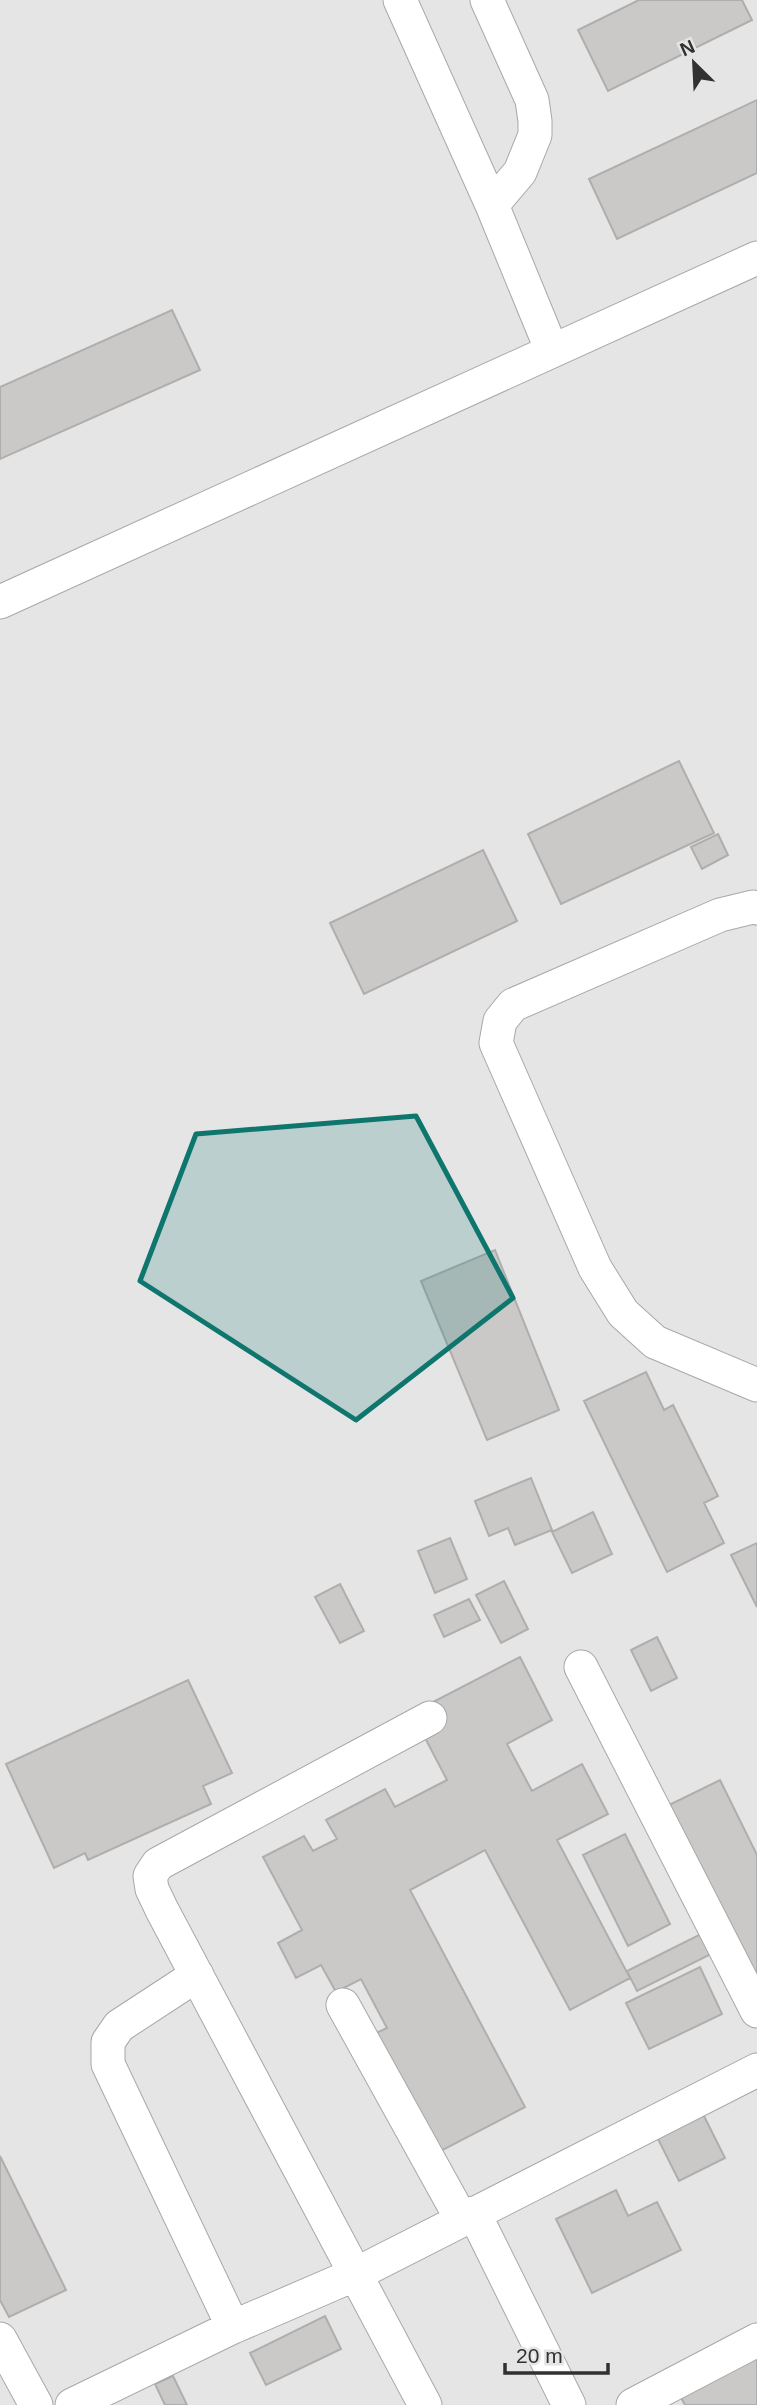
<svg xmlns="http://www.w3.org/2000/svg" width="757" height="2405" font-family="Helvetica,sans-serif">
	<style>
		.building { fill: #cbc9c8; stroke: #b0aead; stroke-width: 2 }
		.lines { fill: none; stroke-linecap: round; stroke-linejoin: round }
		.minor-casing { stroke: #a8a8aa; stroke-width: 35 }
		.minor { stroke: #fff; stroke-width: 33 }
		.marked { fill: #0f766e; fill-opacity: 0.2; stroke: #0f766e; stroke-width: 5; stroke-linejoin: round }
	</style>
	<rect width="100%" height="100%" fill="#e5e5e6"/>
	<path class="building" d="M639 0H742L752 20 608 91 578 30Z
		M757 100V173L617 239 589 179Z
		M172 310 200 370 0 459V387Z
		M679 761 714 833 561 904 528 834Z
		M718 834 728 855 702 869 691 847Z
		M483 850 517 921 364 994 330 923Z
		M495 1250 559 1410 487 1440 421 1281Z
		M646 1372 664 1410 673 1405 718 1496 704 1503 724 1543 667 1572 584 1401Z
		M531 1478 552 1530 515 1545 508 1528 489 1536 475 1501Z
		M593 1512 612 1554 572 1573 552 1532Z
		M450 1538 467 1579 435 1593 418 1551Z
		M757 1543V1607L731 1555Z
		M504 1581 528 1629 501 1643 476 1595Z
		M340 1584 364 1631 340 1643 315 1597Z
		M469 1599 480 1620 444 1637 434 1615Z
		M657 1637 677 1678 651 1691 631 1650Z
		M520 1657 552 1720 507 1744 532 1791 582 1764 608 1814 557 1840 630 1978 570 2010 485 1850 410 1890 525 2107 435 2154 372 2035 387 2028 361 1979 336 1992 321 1965 296 1978 278 1943 302 1930 263 1857 304 1836 313 1851 337 1839 326 1820 385 1789 395 1807 447 1780 412 1713Z
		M188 1680 232 1773 203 1786 211 1804 88 1860 85 1853 54 1868 6 1764Z
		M720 1780 757 1855V1999L663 1808Z
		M625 1834 670 1924 628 1946 583 1855Z
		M713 1928 723 1948 637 1991 627 1971Z
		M700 1967 722 2014 649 2049 626 2003Z
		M702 2112 725 2158 679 2181 656 2135Z
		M0 2156 66 2290 9 2317 0 2300Z
		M616 2190 628 2216 657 2202 681 2250 592 2293 556 2219Z
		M325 2316 341 2349 266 2385 250 2353Z
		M757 2351V2405H685L677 2390Z
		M173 2376 187 2405H165L155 2384Z"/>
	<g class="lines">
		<defs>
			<path id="minor" d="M400 0 492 205 552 351
				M487 0 532 100 535 121V135L520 172 492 205
				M0 602 757 258
				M757 908 753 907 720 915 513 1005 500 1021 496 1043 595 1268 623 1313 655 1342 757 1385
				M581 1667 757 2011
				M197 1975 119 2026 108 2042V2064L233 2327
				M343 2005 462 2220
				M474 2213 569 2405
				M0 2339 36 2405
				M72 2405 233 2327 356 2274 757 2070
				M425 2405 162 1910 152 1889 150 1876 158 1864 430 1718
				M633 2405 757 2340"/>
		</defs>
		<use href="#minor" class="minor-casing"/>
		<use href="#minor" class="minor"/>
	</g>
	<path class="marked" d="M416 1116 513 1298 356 1420 140 1281 196 1134Z"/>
	<g transform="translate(694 63) rotate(336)" stroke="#e5e5e6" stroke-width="5" paint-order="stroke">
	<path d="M0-5L12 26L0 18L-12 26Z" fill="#313131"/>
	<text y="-10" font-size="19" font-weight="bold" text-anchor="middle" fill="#313131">N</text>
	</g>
	<path d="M505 2363v10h103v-10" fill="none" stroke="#313131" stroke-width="3.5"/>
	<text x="516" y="2363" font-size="21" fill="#313131" stroke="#e5e5e6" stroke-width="5" paint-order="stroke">20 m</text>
</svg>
